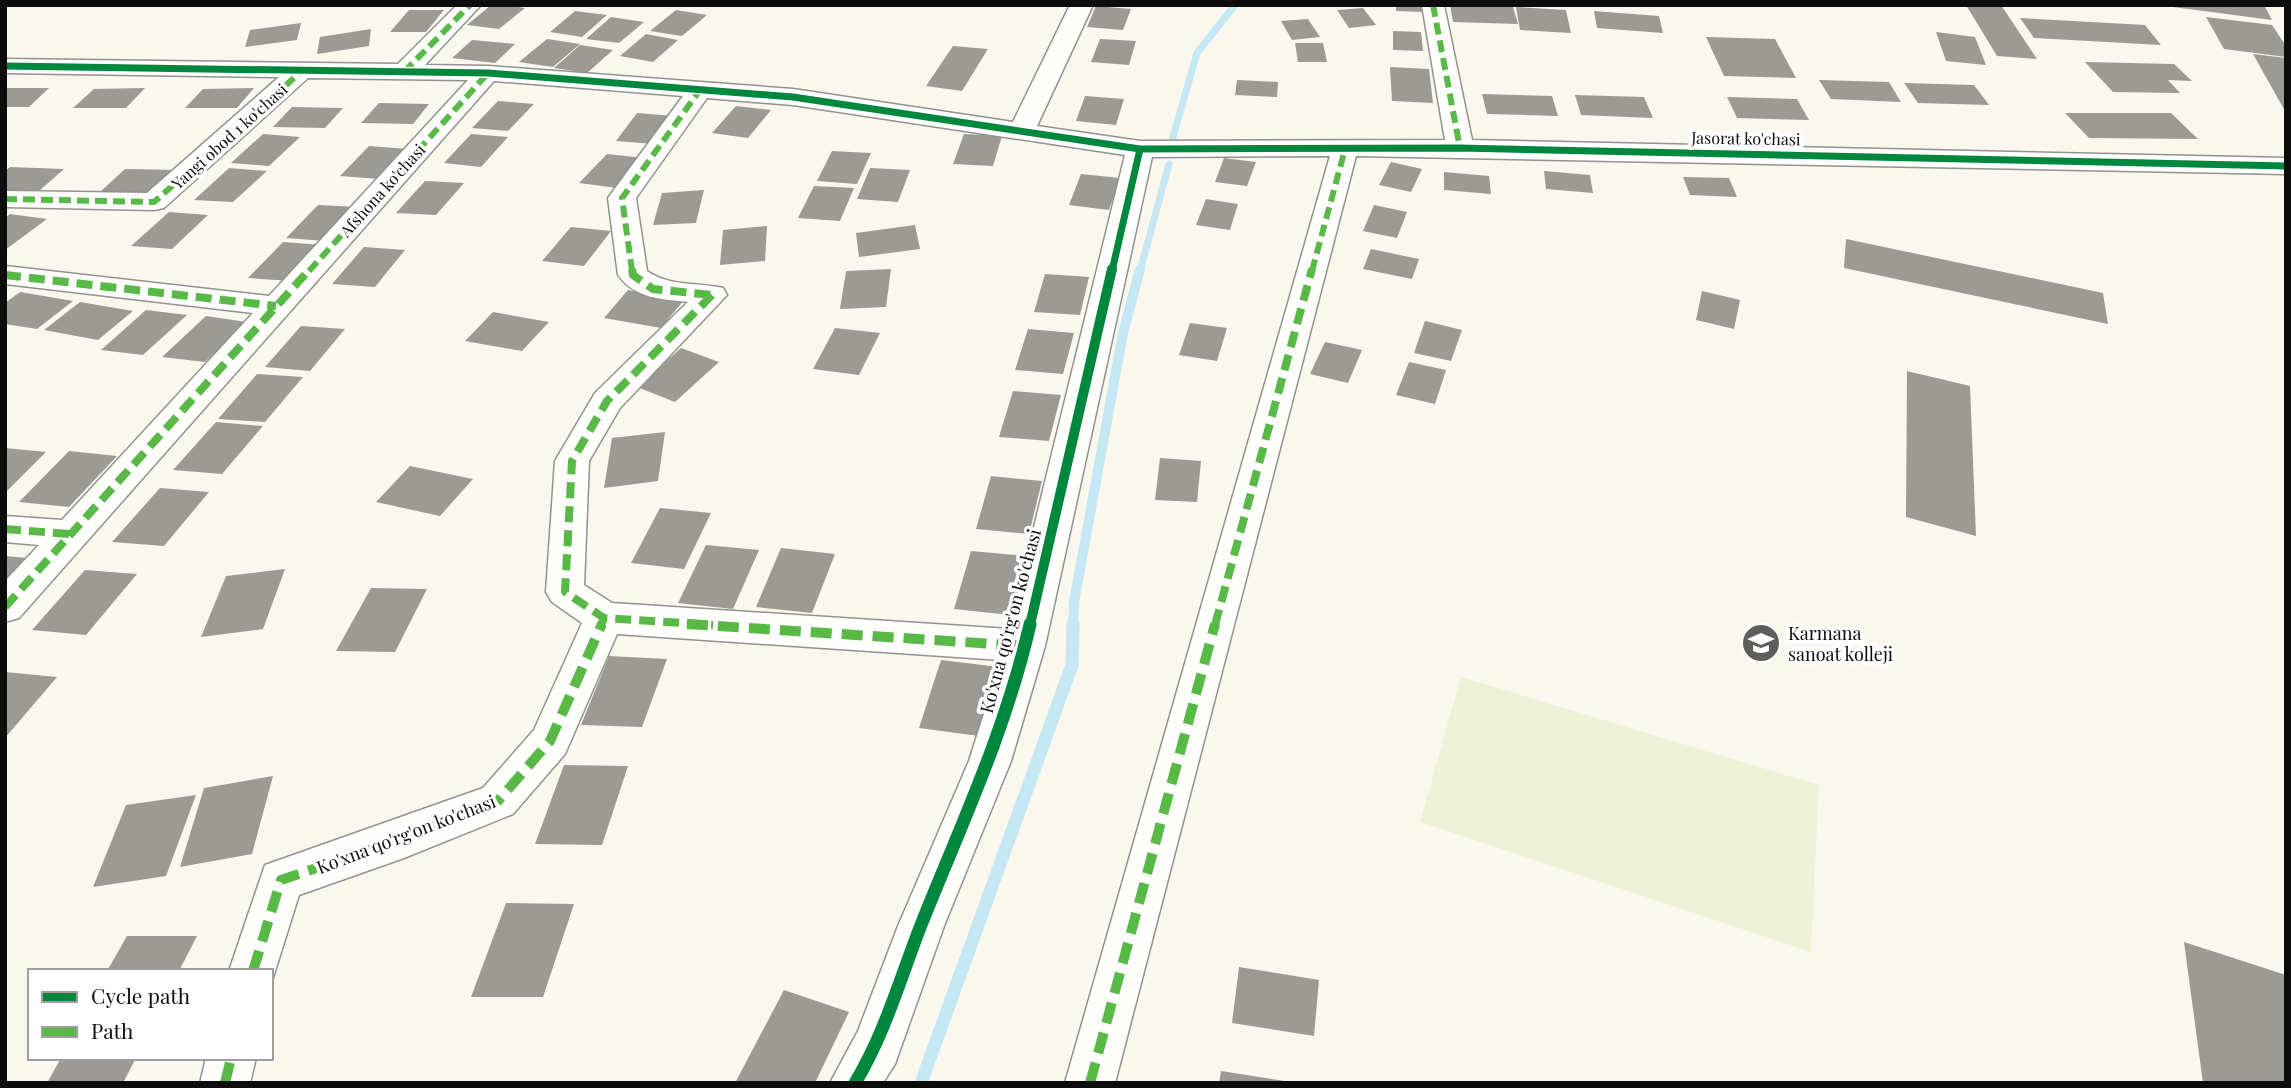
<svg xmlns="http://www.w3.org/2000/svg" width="2291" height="1088" font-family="'Playfair Display',serif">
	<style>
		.pitch { fill: #eef3d8 }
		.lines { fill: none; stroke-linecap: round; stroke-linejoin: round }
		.stream-far2 { stroke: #c6e8f4; stroke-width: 7 }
		.stream-far1 { stroke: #c6e8f4; stroke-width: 10 }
		.stream { stroke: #c6e8f4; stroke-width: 13 }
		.building { fill: #9c9a95 }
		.street-casing { stroke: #93928e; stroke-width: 3 }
		.street { fill: #fefefd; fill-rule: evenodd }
		.quiet-far2 { stroke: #58b947; stroke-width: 6; stroke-dasharray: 12 6; stroke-linecap: butt }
		.quiet-far1 { stroke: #58b947; stroke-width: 8; stroke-dasharray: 16 8; stroke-linecap: butt }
		.quiet { stroke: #58b947; stroke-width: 10; stroke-dasharray: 21 10; stroke-linecap: butt }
		.cycleway-far2-casing { stroke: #fff; stroke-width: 10 }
		.cycleway-far1-casing { stroke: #fff; stroke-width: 14 }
		.cycleway-casing { stroke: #fff; stroke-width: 18 }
		.cycleway-far2 { stroke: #00873e; stroke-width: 7 }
		.cycleway-far1 { stroke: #00873e; stroke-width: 10 }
		.cycleway { stroke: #00873e; stroke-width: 13 }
		.labels { text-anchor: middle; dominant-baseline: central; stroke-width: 7; stroke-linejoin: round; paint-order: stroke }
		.far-street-label { font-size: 16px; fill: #0c0c0c; stroke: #fff }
		.street-label { font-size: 18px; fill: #0c0c0c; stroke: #fff }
		.poi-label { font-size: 18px; fill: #0c0c0c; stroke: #fff; text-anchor: start }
	</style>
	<rect width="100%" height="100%" fill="#faf7ef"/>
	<path class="pitch" d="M1461 677 1819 785 1811 952 1420 822Z"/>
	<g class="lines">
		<path class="stream-far2" d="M1173 137 1197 53 1235 5
			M1140 271 1169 164"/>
		<path class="stream-far1" d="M1073 625 1074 602 1123 333 1140 269"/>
		<path class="stream" d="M921 1083 1072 665 1073 624"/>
	</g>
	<path class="building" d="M491 5H504L525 8 499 29 467 25Z
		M1396 5H1424V12L1396 11Z
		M1450 5 1513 7 1518 24 1453 22Z
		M1966 5H2001L2037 59 1997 56Z
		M2174 5H2264L2272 20 2173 7Z
		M1096 6 1131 9 1123 30 1087 27Z
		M1516 7 1566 10 1571 33 1520 30Z
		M1363 8 1376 25 1349 28 1337 10Z
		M409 10H444L426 32H390Z
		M676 10 707 15 682 36 650 31Z
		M575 11 607 15 582 37 550 32Z
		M1594 11 1659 16 1663 33 1597 28Z
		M611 17 644 22 619 43 586 39Z
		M2206 17 2272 25 2286 46V57L2224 49Z
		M2020 18 2145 25 2161 45 2034 38Z
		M1308 19 1320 37 1292 40 1281 21Z
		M301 23 297 40 245 47 250 30Z
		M371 29 369 46 317 54 320 37Z
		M1393 31 1421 32 1423 51 1393 50Z
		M1936 32 1975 37 1986 65 1946 61Z
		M646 34 678 40 653 62 620 56Z
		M1706 37 1775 39 1796 78 1724 76Z
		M547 39 580 44 553 67 519 62Z
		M1100 39 1136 41 1129 65 1091 62Z
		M472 40 515 44 495 63 452 58Z
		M1295 43H1323L1327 62H1298Z
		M580 45 613 50 587 73 554 68Z
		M953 46 988 49 962 91 926 86Z
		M2253 54 2286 58V113Z
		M2085 62 2174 64 2192 81 2168 80 2180 93 2113 92Z
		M1390 67 1429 69 1433 103 1392 101Z
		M1237 80 1278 82 1277 97 1235 95Z
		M1819 80 1889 82 1901 102 1831 99Z
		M1904 83 1974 85 1989 105 1918 103Z
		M5 88H49L29 107H5Z
		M145 88 126 108H73L94 89Z
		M254 88 237 108H185L203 89Z
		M1482 94 1552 96 1558 116 1487 114Z
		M1575 95 1644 97 1653 118 1581 115Z
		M1085 96 1124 99 1116 125 1076 121Z
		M1727 97 1797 99 1809 120 1737 118Z
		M498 101 534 104 508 131 472 128Z
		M379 103 429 104 413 124 361 123Z
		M736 106 771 110 748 138 712 133Z
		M292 107 343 108 325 128 273 127Z
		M637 113 674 116 654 144 616 141Z
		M2065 113H2171L2198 139 2089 138Z
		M263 134 300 137 269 166 231 163Z
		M471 134 508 137 481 167 444 163Z
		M964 134 1002 136 993 166 953 164Z
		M369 146 407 149 379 179 340 176Z
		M832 151 871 153 857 184 817 181Z
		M607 154 644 158 617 188 579 183Z
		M1224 158 1256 162 1247 186 1215 182Z
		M1391 162 1422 169 1411 192 1379 185Z
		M10 167 64 169 39 191 5 190V171Z
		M229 168 267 171 233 202 194 200Z
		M870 168 910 170 898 202 857 199Z
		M125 169 179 170 157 193 101 191Z
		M1544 171 1590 175 1593 193 1546 189Z
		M1444 172 1489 176 1491 194 1444 190Z
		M1081 174 1120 178 1109 210 1069 205Z
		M1683 177 1729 178 1737 197 1690 195Z
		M425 181 464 183 436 215 396 213Z
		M814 186 854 188 840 221 798 218Z
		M704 190 696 223 653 225 662 193Z
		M1206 199 1238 204 1230 230 1196 225Z
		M318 205 358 207 326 241 286 238Z
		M1374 205 1407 212 1397 238 1363 231Z
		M169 212 208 215 172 249 131 246Z
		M10 214 47 219 5 250V218Z
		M915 225 920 249 859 257 856 233Z
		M767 226 765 261 720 265 723 230Z
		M571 227 611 231 584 266 542 261Z
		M1846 239 2103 293 2108 324 1844 268Z
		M283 242 323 245 290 281 248 278Z
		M364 247 405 250 375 287 332 284Z
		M1371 249 1419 259 1412 279 1363 269Z
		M891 269 886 307 840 309 846 271Z
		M1045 274 1089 277 1080 315 1034 312Z
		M628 290 684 300 661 328 604 318Z
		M1702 291 1740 300 1734 329 1696 320Z
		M20 292 73 301 37 329 5 324V303Z
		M80 302 133 311 98 340 44 330Z
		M146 310 187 315 143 355 101 350Z
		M493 312 549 322 522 351 465 341Z
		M206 316 247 322 205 362 162 357Z
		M1425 321 1462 330 1451 361 1414 353Z
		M1190 323 1227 328 1217 361 1179 355Z
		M301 326 345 329 310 371 265 367Z
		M835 328 880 333 859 375 813 369Z
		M1028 329 1074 333 1063 374 1015 370Z
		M1325 342 1362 350 1348 383 1310 374Z
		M681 348 719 362 675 402 637 387Z
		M1409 362 1446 370 1435 404 1396 395Z
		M1907 371 1970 386 1976 536 1906 517Z
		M257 374 303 377 265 422 218 419Z
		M1013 391 1061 395 1049 441 999 437Z
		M216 422 263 426 222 474 173 470Z
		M665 432 658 481 604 488 612 438Z
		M5 448 46 452 5 493Z
		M69 451 117 456 69 507 19 502Z
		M1160 458 1201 461 1197 502 1155 500Z
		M410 466 473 479 440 516 376 502Z
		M991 476 1042 481 1029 534 976 529Z
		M160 488 209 492 164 546 112 542Z
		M660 508 711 513 684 569 631 563Z
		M706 545 759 550 733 609 678 603Z
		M781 548 835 554 812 613 756 607Z
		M971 551 1025 556 1010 615 954 609Z
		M5 556 28 558 5 583Z
		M285 569 263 629 201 637 226 576Z
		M85 570 137 574 86 635 32 630Z
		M371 588 427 589 395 652 336 651Z
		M609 656 667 659 642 727 581 725Z
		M941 660 999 667 979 736 919 728Z
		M5 672 57 677 5 738Z
		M564 765 628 766 602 845 535 844Z
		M273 776 252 854 180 867 204 788Z
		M196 795 166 876 93 887 126 805Z
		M506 903 574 904 543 997H471Z
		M127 936H197L179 971H107Z
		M2184 942 2286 975V1083H2203Z
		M1239 967 1319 980 1314 1036 1232 1023Z
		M784 990 849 1012 815 1083H735Z
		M61 1058H136L123 1083H47Z
		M1221 1071 1285 1081V1083H1219Z"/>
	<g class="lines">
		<defs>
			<path id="street" d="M457 5H481L425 65 488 66 793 89 1013 122 1070 5H1093L1037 126 1140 141 1445 140 1422 5H1444L1472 140 2286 158V174L1356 156 1115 1083H1065L1330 156 1152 157 1045 646 1011 761 944 926 895 1064 883 1083H830L858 1031 898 926 969 761 1001 660 617 634 565 754 513 814 404 858 299 895 271 984V971H229L265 865 483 788 534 730 582 623 552 602 546 592 555 461 595 393 688 302C662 299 635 299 618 275L608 198 683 96 494 81 19 618 5 622V581L39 545 5 542V516L62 520 253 313 5 284V266L269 296 468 80 308 78 164 208 154 210 5 207V191L147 193 279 77 5 73V59L398 64ZM707 98 793 105 1125 155 1009 629 612 603 584 585 589 461 620 408 727 295 723 288C697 282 670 287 647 271L636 198Z
				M206 1058H256L250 1083H200Z"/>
		</defs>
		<use href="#street" class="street-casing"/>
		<use href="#street" class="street"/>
		<path class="quiet-far2" d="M1433 5 1460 148
			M404 72 470 5
			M5 199 154 202 302 71
			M309 271 488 73
			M632 271 622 198 700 90
			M1312 271 1345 149"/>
		<path class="quiet-far1" d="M632 269 633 275 653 289 712 295
			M5 275 276 306
			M712 295 607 401 572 461 565 592 604 618 713 625
			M5 529 69 534
			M5 607 310 269
			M601 625 604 618
			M1215 625 1312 269"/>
		<path class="quiet" d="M687 624 1025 646
			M253 971 281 880 388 844 498 801 550 741 602 624
			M225 1083 231 1058
			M1090 1083 1215 624"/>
		<defs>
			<path id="cycleway-far2" d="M5 66 488 73 793 97 1140 149 1460 148 2286 166
				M1112 271 1140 149"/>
			<path id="cycleway-far1" d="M1030 625 1112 269"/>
			<path id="cycleway" d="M855 1083C885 1033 900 979 921 925 961 825 1006 730 1030 624"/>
		</defs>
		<use href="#cycleway-far2" class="cycleway-far2-casing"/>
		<use href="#cycleway-far1" class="cycleway-far1-casing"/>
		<use href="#cycleway" class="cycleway-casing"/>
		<use href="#cycleway-far2" class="cycleway-far2"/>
		<use href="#cycleway-far1" class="cycleway-far1"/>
		<use href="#cycleway" class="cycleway"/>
	</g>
	<defs>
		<symbol id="university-disc" viewBox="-11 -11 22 22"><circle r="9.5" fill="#5f5e5b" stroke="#fff"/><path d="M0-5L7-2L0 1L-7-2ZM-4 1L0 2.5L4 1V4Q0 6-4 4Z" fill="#fff"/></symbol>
	</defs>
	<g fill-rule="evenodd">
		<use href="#university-disc" x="1739" y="621" width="44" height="44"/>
	</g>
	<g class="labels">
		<g class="far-street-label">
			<text transform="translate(229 136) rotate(-42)">Yangi obod 1 ko'chasi</text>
			<text transform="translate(1746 138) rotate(1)">Jasorat ko'chasi</text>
			<text transform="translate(382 190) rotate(-48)">Afshona ko'chasi</text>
		</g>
		<g class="street-label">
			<text transform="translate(1010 621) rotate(-75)">Ko'xna qo'rg'on ko'chasi</text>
			<text transform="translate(406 834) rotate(-21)">Ko'xna qo'rg'on ko'chasi</text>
		</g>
		<g class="poi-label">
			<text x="1788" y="633">Karmana<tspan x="1788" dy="21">sanoat kolleji</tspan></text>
		</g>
	</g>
	<rect width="2291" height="1088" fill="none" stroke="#0c0c0c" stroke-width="14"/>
	<rect x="28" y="969" width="245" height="91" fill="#ffffff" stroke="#9e9e9e" stroke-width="2"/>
	<rect x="42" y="992" width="35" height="10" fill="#00873e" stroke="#9e9e9e" stroke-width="2"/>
	<text x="91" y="1004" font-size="21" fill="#0c0c0c">Cycle path</text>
	<rect x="42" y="1027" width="35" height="10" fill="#58b947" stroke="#9e9e9e" stroke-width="2"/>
	<text x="91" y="1039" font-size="21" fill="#0c0c0c">Path</text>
</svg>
